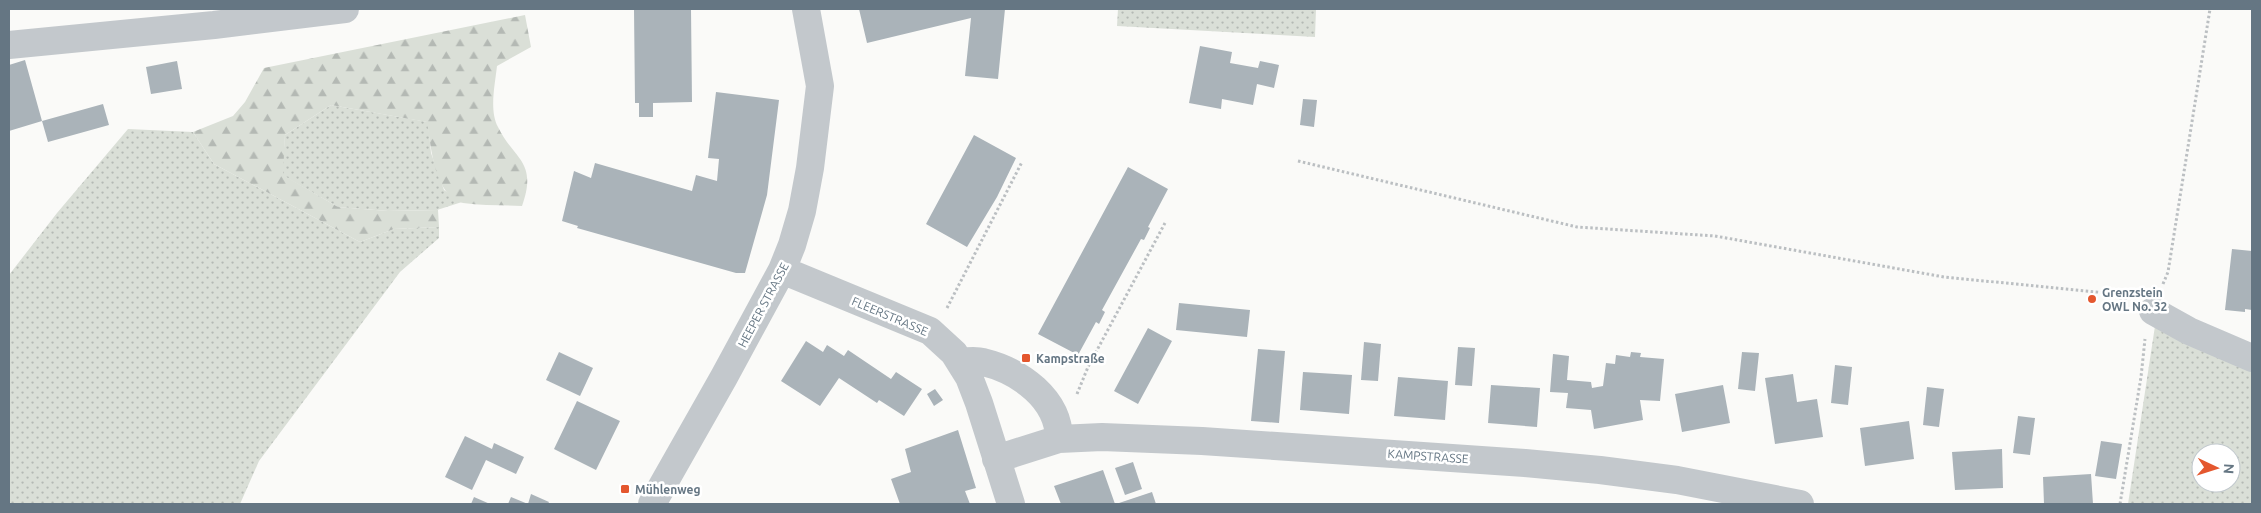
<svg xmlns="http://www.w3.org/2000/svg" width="2261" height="513" font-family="Ubuntu,sans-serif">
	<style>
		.grass { fill: url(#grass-dots); fill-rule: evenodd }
		.forest { fill: url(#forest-firs) }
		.building { fill: #aab3b9 }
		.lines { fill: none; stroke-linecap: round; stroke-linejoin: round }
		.path { stroke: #bbbfc2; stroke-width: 3; stroke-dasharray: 2.5 2.5; stroke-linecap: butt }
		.minor { stroke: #c3c8cc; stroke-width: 28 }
		.poi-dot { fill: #e4572e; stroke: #fff; stroke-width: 2 }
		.labels { text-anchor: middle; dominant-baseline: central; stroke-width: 5; stroke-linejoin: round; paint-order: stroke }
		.poi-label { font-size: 12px; font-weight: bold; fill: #657683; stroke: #fff; text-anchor: start }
		.street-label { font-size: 12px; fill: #657683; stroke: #fff }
	</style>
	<defs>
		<pattern id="grass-dots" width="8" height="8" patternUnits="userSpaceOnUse" patternTransform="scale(1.25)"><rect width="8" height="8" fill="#dadfd7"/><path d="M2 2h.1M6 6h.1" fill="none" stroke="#b4b9b4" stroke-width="1.8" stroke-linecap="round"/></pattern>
		<pattern id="forest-firs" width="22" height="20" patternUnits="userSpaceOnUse" patternTransform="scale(1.25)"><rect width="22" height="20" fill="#dadfd7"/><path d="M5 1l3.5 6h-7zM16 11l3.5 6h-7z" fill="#b4b9b4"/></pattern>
	</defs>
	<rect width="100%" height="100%" fill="#fafaf8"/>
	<path class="grass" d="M1118 9H1316L1315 37 1117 26Z
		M331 105 428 122 431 153 444 190 462 202 437 210 388 211 338 207 282 175 285 135Z
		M128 129 193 132 214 164 360 242 394 229 439 227V238L400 272 259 461 240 504H9V275L57 213Z
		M2155 326 2252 369V504H2128ZM2201 453H2231V483H2201Z"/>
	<path class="forest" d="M525 15 531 47 497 66C495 85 489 110 498 127 514 160 538 161 522 206 503 205 482 206 463 203 434 196 431 146 427 122L331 105 285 135 283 175 338 207 388 211 438 210 439 227 394 229 360 242 214 164 193 132 233 116 245 102 264 68Z"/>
	<path class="building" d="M634 9H691L692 102 653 103V117H639V103H635Z
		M859 9H1005L998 79 965 76 971 18 867 43Z
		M1200 46 1232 52 1230 63 1258 68 1260 61 1279 65 1274 88 1257 84 1253 105 1222 99 1221 109 1189 103Z
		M25 60 42 121 103 104 109 125 48 142 42 121 9 131V65Z
		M177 61 182 89 151 94 146 67Z
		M716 92 779 100 767 195 745 273H736L577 228 578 226 562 221 574 171 591 178 595 163 692 191 696 175 717 181 719 159 708 158Z
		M1303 99 1317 100 1314 127 1300 125Z
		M974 135 1016 158 997 197 967 247 926 224Z
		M1128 167 1168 189 1148 227 1150 228 1144 240 1141 239 1102 310 1105 312 1099 324 1096 322 1078 355 1038 334Z
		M2232 249 2252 251V310L2245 309V312L2225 310Z
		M1179 303 1250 310 1247 337 1176 330Z
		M1148 328 1172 341 1138 404 1114 391Z
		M806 341 823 352 827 345 844 356 848 350 891 379 896 372 922 389 904 416 879 400 877 403 839 378 820 406 781 381Z
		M1364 342 1381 344 1378 381 1361 380Z
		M1458 347 1475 348 1472 386 1455 385Z
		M1258 349 1285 351 1279 423 1251 421Z
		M559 352 593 368 580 396 546 380Z
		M1631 352 1641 353 1640 357 1664 359 1660 401 1640 400 1643 420 1594 429 1591 410 1566 408 1568 393 1550 392 1553 354 1569 356 1567 380 1591 382 1592 388 1603 386 1606 363 1615 364 1616 355 1630 357Z
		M1742 352 1759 353 1755 391 1738 389Z
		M1835 365 1852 367 1848 405 1831 403Z
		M1303 372 1352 375 1349 414 1300 410Z
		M1793 374 1797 402 1817 399 1823 437 1775 444 1765 378Z
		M1398 377 1448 381 1445 420 1394 416Z
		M1491 385 1540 388 1537 427 1488 423Z
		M1723 385 1730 423 1682 432 1675 394Z
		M1927 387 1944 389 1939 427 1923 425Z
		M935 389 943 400 934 406 927 394Z
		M577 401 620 421 596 470 554 449Z
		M2018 416 2035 418 2030 455 2013 453Z
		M1909 421 1914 459 1865 466 1860 428Z
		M958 430 976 488 965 491 970 504H900L891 479 911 472 905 449Z
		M465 436 492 449 494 443 524 457 516 474 486 460 472 490 445 477Z
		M2101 441 2122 444 2116 479 2095 476Z
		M2002 449 2003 488 1955 490 1952 452Z
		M1133 462 1142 489 1125 495 1115 468Z
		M1103 470 1115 504H1061L1054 486Z
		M2091 474 2093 504H2044L2043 477Z
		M1152 492 1156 504H1116Z
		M531 494 549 502 548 504H508L511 497 528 504Z
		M474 497 490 504H471Z"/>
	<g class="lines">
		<path class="path" d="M1298 161 1577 227 1715 236 1944 277 2107 293 2127 301
			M2163 284 2168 272 2210 9
			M947 308 1022 162
			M1077 394 1088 367 1165 223
			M2120 504 2141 377 2145 339"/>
		<path class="minor" d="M9 45 214 25 345 9
			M782 270 930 331 954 353 969 377 979 403 1011 504
			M2153 311 2189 331 2252 358
			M960 362C967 361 976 360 983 362 1020 371 1059 399 1059 439
			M996 459 1059 439 1102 437 1202 441 1525 463 1600 470 1677 480 1800 504
			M652 504 724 377 782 270 792 245 802 211 810 168 820 86 806 9"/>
	</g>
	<g class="poi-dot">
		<circle cx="2092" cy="299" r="5"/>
		<rect x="1021" y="353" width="10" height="10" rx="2.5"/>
		<rect x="620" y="484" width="10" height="10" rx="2.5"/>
	</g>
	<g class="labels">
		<g class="poi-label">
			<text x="2102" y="292">Grenzstein<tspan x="2102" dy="14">OWL No. 32</tspan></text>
			<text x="1036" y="358">Kampstraße</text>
			<text x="635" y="489">Mühlenweg</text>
		</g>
		<g class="street-label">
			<text transform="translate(763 305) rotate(-62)">HEEPER STRASSE</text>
			<text transform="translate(890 316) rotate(23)">FLEERSTRASSE</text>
			<text transform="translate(1428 456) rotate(4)">KAMPSTRASSE</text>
		</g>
	</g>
	<rect width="2261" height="513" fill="none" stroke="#657683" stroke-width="20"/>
	<g transform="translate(2216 468) rotate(94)"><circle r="24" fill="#ffffff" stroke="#c1c8cd"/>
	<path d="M0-4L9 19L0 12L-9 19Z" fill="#e4572e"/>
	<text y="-8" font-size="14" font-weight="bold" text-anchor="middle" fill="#657683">N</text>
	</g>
</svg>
